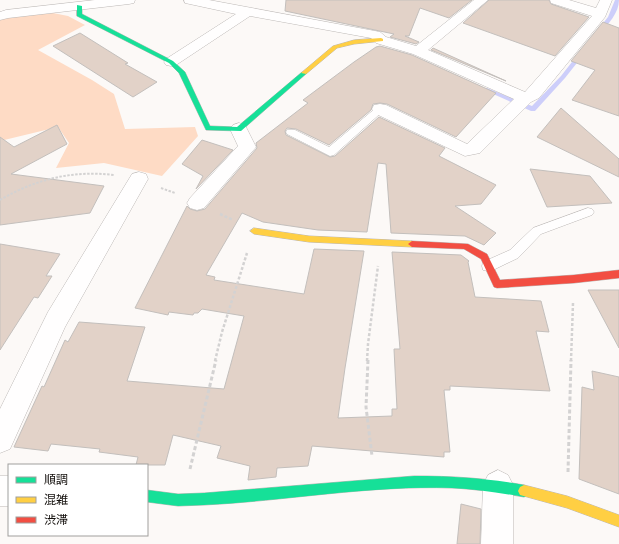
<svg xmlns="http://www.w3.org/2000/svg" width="619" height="544" font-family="'Alegreya Sans','Noto Sans JP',sans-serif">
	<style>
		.green { fill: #fedbc5 }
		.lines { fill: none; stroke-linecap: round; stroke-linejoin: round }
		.stream { fill: #cdcefa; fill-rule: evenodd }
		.building { fill: #e2d2c8; stroke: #c3bfbc }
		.lane-casing { stroke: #bcb8b6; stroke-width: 1 }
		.street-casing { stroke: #bcb8b6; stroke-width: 1 }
		.fast-casing { stroke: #bcb8b6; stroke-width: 1 }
		.slow-casing { stroke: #bcb8b6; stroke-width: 1 }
		.jam-casing { stroke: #bcb8b6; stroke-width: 1 }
		.path-far2 { stroke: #d3d2d2; stroke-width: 2; stroke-dasharray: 2.5 1.5; stroke-linecap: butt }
		.path-far1 { stroke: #d3d2d2; stroke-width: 2.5; stroke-dasharray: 3 2; stroke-linecap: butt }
		.path { stroke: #d3d2d2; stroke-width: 3; stroke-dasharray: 4 2.5; stroke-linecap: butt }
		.lane { fill: #fffefe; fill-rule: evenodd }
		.street { fill: #fffefe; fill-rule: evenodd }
		.fast { fill: #16e098; fill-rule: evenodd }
		.slow { fill: #ffcf43; fill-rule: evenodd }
		.jam { fill: #f24e42; fill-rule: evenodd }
	</style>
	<rect width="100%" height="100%" fill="#fcf9f7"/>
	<path class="green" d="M53 13 68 16 85 25 38 50 92 80 114 94 125 129 195 127 198 136 162 176 104 163 56 168 69 143 58 127 0 141V19L8 17Z"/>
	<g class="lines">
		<path class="stream" d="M615 0H619C619 13 608 24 600 34H596V32L608 17Z
			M579 53 584 54 565 78 535 111H531L482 89 487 88 532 106 561 76Z"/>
	</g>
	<path class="building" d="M286 0H472L449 18 420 8 409 36H405L419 42 416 44 390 37 394 34 285 11Z
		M489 0H549L551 4 589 17 555 56 463 23Z
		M603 22 619 28V116L572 100 595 70 571 61Z
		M80 33 128 63 125 64 157 82 133 97 53 46Z
		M380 46 412 55 496 93 456 137 387 104 380 103 373 104 371 110 329 145 296 129 287 128 285 131 286 135 330 157 335 156 379 117 445 148 439 156 496 185 481 204 455 206 496 233 484 245 465 236 391 233 386 164 378 163 367 232 318 230 263 222 242 213 206 275 215 277 214 280 304 294 314 249 364 251 345 368 338 418 392 416V409H397L394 349H400L392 252 461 255 469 261 468 262 475 297 541 301 549 332 536 331 550 391 450 386V390H444L450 452H444V457L312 446 308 466 277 468 276 477 248 480 250 466 217 458 221 446 173 435 165 465H136L138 457 99 452 100 449 51 444 48 451 14 447 42 386 44 387 65 340 68 342 79 322 145 327 127 381 224 389 244 316 202 309 198 313H194L193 315 169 312 168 315 135 308 187 206 190 209 197 211 205 209 257 148 256 143 308 103 303 100 354 62 376 47Z
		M433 48 506 81 431 50Z
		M561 108 619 159V177L537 137Z
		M57 125 67 144 11 174 104 186 90 213 0 225V137L14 147Z
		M202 140 233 150 196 189 203 176 182 164Z
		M530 169 590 176 612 203 547 207Z
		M0 244 60 254 46 276H52L38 298 34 297 0 350Z
		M588 290H619V348Z
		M592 371 619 377V494L579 479 582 387 594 390Z
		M461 504 481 509 480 544H457Z"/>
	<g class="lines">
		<defs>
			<path id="lane" d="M380 106 383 107 385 109 383 111 334 155 330 156 287 134 286 132 287 130H295L329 147 377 107Z
				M588 208 592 209 594 212 592 215 541 234 518 258 493 270 488 271 483 270 482 266 483 262 510 250 533 228Z"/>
			<path id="street" d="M95 0H135L134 3 129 4 8 18 0 20V12L6 10Z
				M184 0H209L375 31 380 32 386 37 416 46 474 0H488L428 50 525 92 592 16 551 3 550 0H569L596 8 600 0H612L605 17 539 98 531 102 480 153 465 156 374 113 372 109 374 105 380 104 386 105 467 144 514 99 413 54 376 43 371 38 250 16 176 65 171 66 166 65 164 62 166 59 236 14 185 3Z
				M239 123 245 125 256 147 204 208 197 210 190 208 187 203 190 198 238 146 230 129 233 125Z
				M139 172 146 174 148 179 65 327 10 449 0 453V409L48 312 132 174Z
				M498 470 508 475 513 485V544H481L483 485 488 475Z
				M0 476H9V506H0Z"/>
			<path id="fast" d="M77 5 82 6V14L173 61 185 72 210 126 237 127 302 72 307 73 241 131 206 130 179 73 169 63 77 16Z
				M414 476C452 476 486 478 524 485L528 487 530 491 528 495 524 497C500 493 476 489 452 488 369 485 286 501 204 505L178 506 147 502V490L178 494 204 493Z"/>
			<path id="slow" d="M381 38 383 39V41L354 44 337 48 306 74 301 73 333 46 354 40Z
				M254 228 309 236 412 241 416 244 412 247 309 242 254 234 250 231Z
				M524 485 567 496 619 515V527L567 508 520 495 518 491 520 487Z"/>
			<path id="jam" d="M412 241 468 244 487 254 500 280 574 275 619 270V278L574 283 497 288 494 287 481 259 464 249 412 247 408 244Z"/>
		</defs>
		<use href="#lane" class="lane-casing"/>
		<use href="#street" class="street-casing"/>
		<use href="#fast" class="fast-casing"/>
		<use href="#slow" class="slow-casing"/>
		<use href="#jam" class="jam-casing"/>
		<path class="path-far2" d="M161 188 175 193
			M0 200C36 179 73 170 114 175"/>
		<path class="path-far1" d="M220 214 233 220
			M215 361 222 332 247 253
			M367 361 368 344 378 266
			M571 361 573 303"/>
		<path class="path" d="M368 360 366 407 372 456
			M190 469 216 360
			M568 472 571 360"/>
		<use href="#lane" class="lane"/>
		<use href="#street" class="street"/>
		<use href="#fast" class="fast"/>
		<use href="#slow" class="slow"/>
		<use href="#jam" class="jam"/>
	</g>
	<rect x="8" y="464" width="140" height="72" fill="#ffffff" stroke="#a09f9d"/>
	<rect x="16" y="477" width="20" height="6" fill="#16e098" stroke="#a09f9d"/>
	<text x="44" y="484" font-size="12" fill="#120e0b">順調</text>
	<rect x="16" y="497" width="20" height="6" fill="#ffcf43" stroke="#a09f9d"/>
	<text x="44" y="504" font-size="12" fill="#120e0b">混雑</text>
	<rect x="16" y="517" width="20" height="6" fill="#f24e42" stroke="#a09f9d"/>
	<text x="44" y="524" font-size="12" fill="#120e0b">渋滞</text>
</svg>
